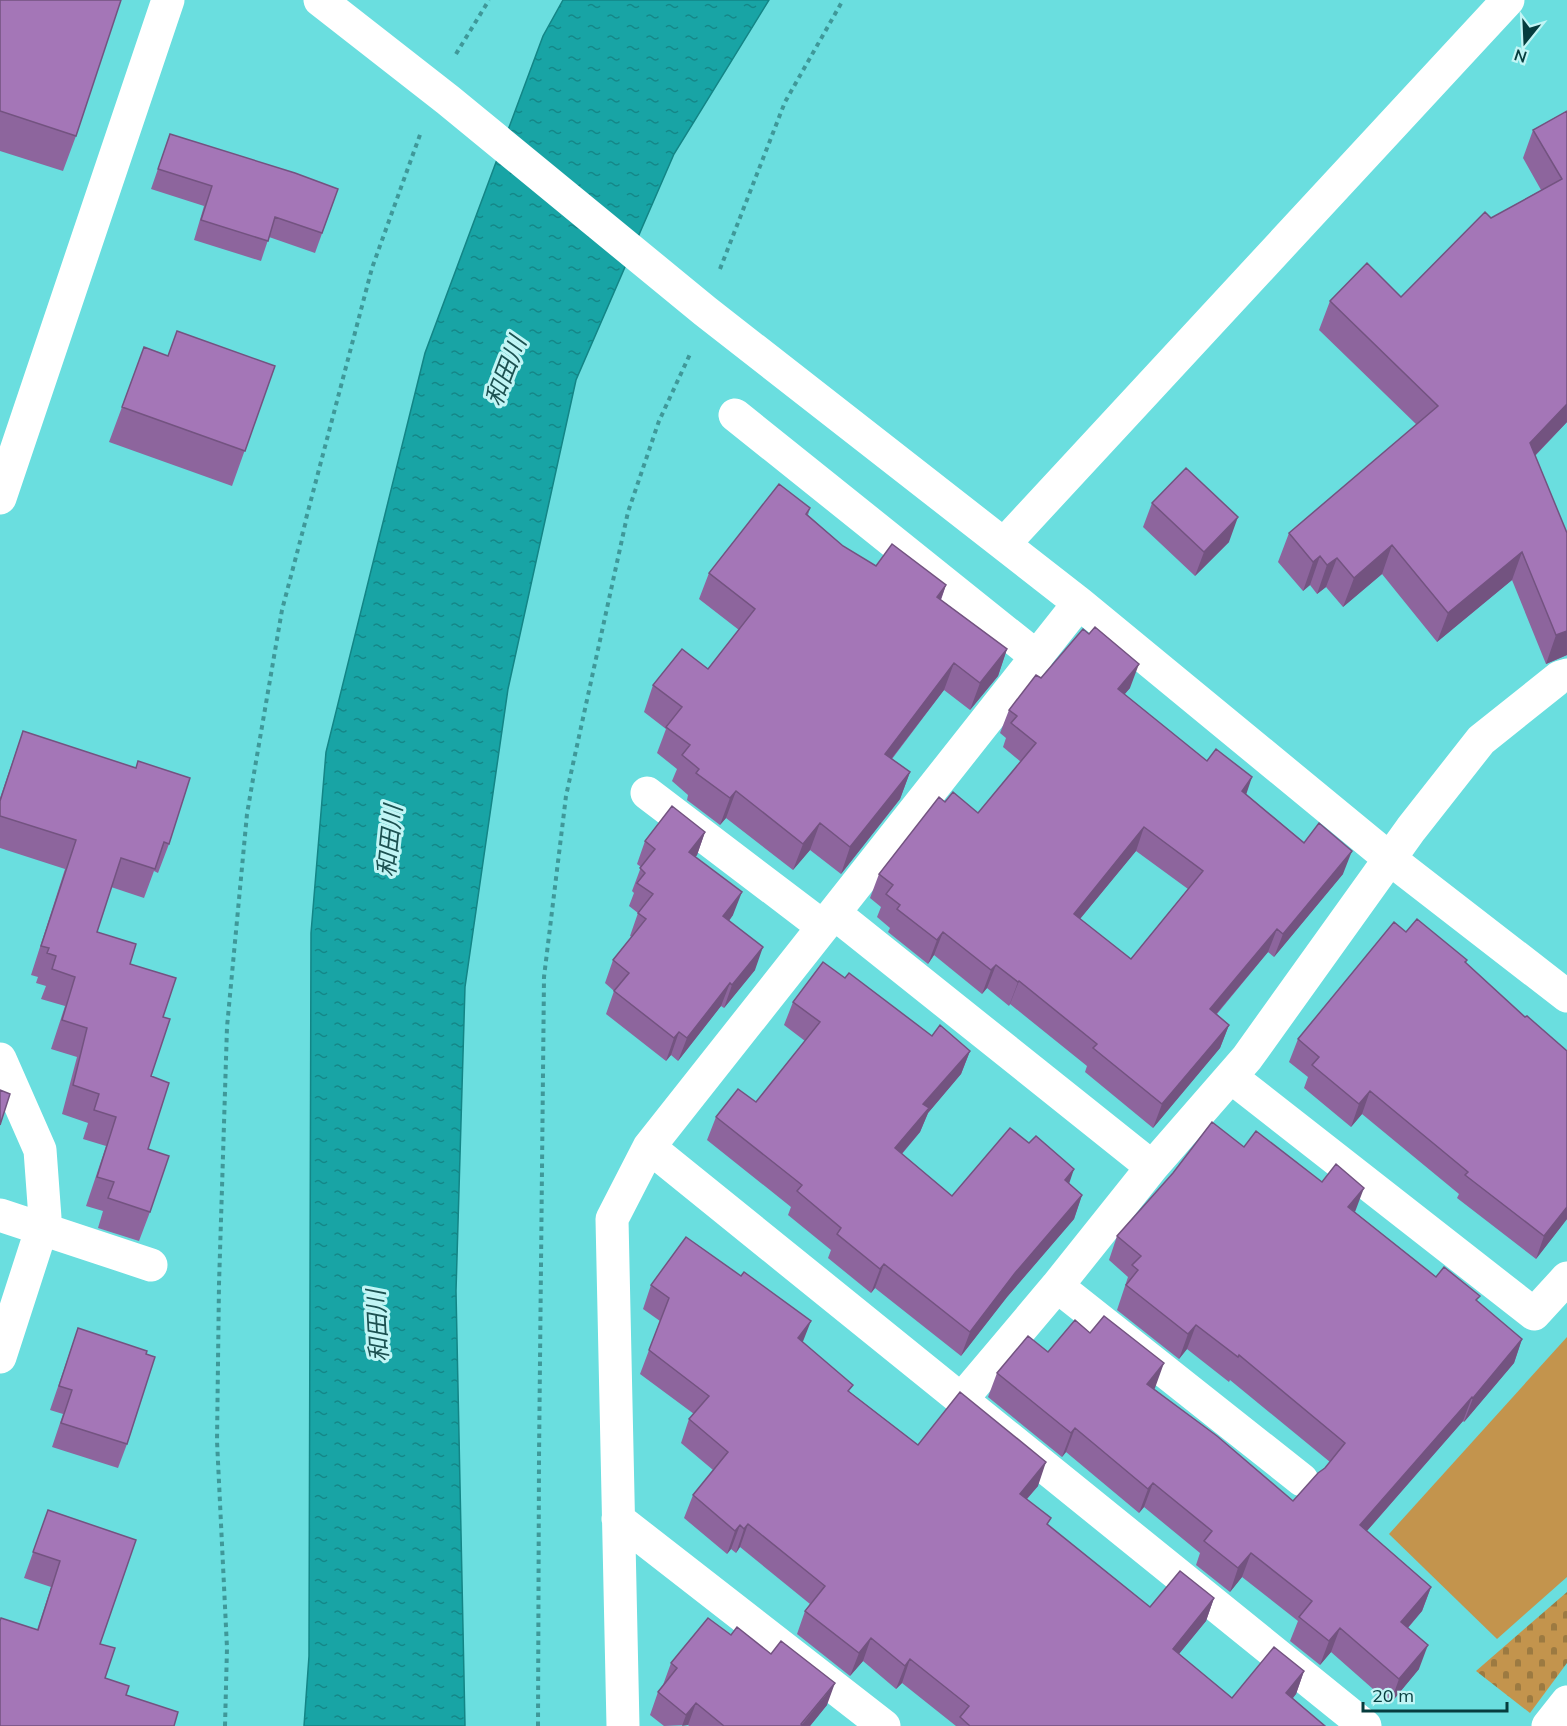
<svg xmlns="http://www.w3.org/2000/svg" width="1567" height="1726" font-family="Mulish,'Noto Sans JP',sans-serif">
	<style>
		.cemetery { fill: url(#cemetery-stones) }
		.green { fill: #c3944d }
		.water { fill: url(#water-ripples); stroke: #138586; stroke-width: 1.5 }
		.lines { fill: none; stroke-linecap: round; stroke-linejoin: round }
		.path { stroke: #3f9899; stroke-width: 4; stroke-dasharray: 4.5 4.5; stroke-linecap: butt }
		.minor { stroke: #fff; stroke-width: 33 }
		.wall { fill: #8d659d; fill-rule: evenodd }
		.shaded-wall { fill: #735380 }
		.building { fill: #a476b7; stroke: #735380; stroke-width: 1.5; fill-rule: evenodd }
		.labels { text-anchor: middle; dominant-baseline: central; stroke-width: 6; stroke-linejoin: round; paint-order: stroke }
		.water-label { font-size: 24px; font-style: italic; fill: #1c5151; stroke: #c1f5f5 }
	</style>
	<defs>
		<pattern id="cemetery-stones" width="16" height="16" patternUnits="userSpaceOnUse" patternTransform="scale(1.5)"><rect width="16" height="16" fill="#c3944d"/><path d="M2 7V4a2 2 0 0 1 4 0v3zM10 15v-3a2 2 0 0 1 4 0v3z" fill="#9c7a41"/></pattern>
		<pattern id="water-ripples" width="26" height="14" patternUnits="userSpaceOnUse" patternTransform="scale(1.5)"><rect width="26" height="14" fill="#18a4a5"/><path d="M2 4q2-2 4 0t4 0M15 11q2-2 4 0t4 0" fill="none" stroke="#148788"/></pattern>
	</defs>
	<rect width="100%" height="100%" fill="#6adedf"/>
	<path class="cemetery" d="M1567 1592V1663L1530 1713 1476 1671Z"/>
	<path class="green" d="M1567 1337V1577L1497 1639 1389 1534Z"/>
	<path class="water" d="M563 0H769L674 154 576 380 508 689 465 987 456 1291 465 1726H304L309 1656 311 933 326 752 425 353 543 36Z"/>
	<g class="lines">
		<path class="path" d="M456 54 489 0
			M720 269 785 102 843 0
			M225 1726 227 1648 217 1441 219 1284 227 1027 247 814 282 610 372 268 421 132
			M538 1726 539 1457 544 977 566 796 628 512 659 421 691 352"/>
		<path class="minor" d="M320 0 448 100 705 311 1079 603 1390 859 1567 996
			M735 415 1037 657
			M0 498 168 0
			M1004 544 1508 0
			M647 793 822 926
			M834 913 1152 1167
			M0 1059 40 1150 45 1218 0 1357
			M1231 1077 1534 1314 1567 1278
			M649 1147 1365 1726
			M0 1215 151 1265
			M1057 1286 1302 1480
			M961 1400 1057 1286 1152 1167 1247 1058 1411 829 1481 740 1560 677 1567 675
			M618 1519 884 1726
			M623 1726 612 1219 649 1147 1079 603
			M1548 1726 1567 1702"/>
	</g>
	<path class="wall" d="M0 0 76 136 63 171 0 151Z
		M1567 111V422L1535 456 1567 655 1546 664 1512 580 1437 642 1382 574 1343 607 1326 587 1317 594 1310 585 1303 591 1278 562 1289 533 1417 425 1319 330 1330 301 1401 297 1491 218 1541 190 1523 158 1533 130Z
		M170 134 338 189 315 253 269 237 261 261 194 240 204 206 151 189Z
		M168 356 275 366 232 486 109 442 122 407Z
		M1152 503 1229 542 1195 576 1143 527Z
		M810 508 808 515 843 546 876 566 946 585 941 600 1007 649 998 676 970 710 944 690 892 759 910 772 900 799 841 874 810 850 793 870 726 818 720 825 687 800 688 795 672 781 677 769 657 753 666 729 644 712 653 685 708 669 739 630 699 599 709 573Z
		M1041 678 1130 688 1124 694 1343 874 1274 957 1268 952 1217 1014 1229 1025 1220 1048 1153 1128 1085 1072 1087 1066 1010 1004 1009 1006 987 988 982 994 934 955 928 964 888 932 890 928 877 917 881 907 870 898 879 874 945 802 978 813 1021 762 1003 747 1006 738 1000 733 1009 710ZM1136 851 1188 889 1131 959 1080 919Z
		M23 731 169 844 158 873 154 871 144 898 111 887 97 932 130 964 163 1017 151 1076 148 1149 150 1212 139 1241 98 1228 103 1211 86 1206 106 1146 83 1139 88 1123 62 1114 77 1057 51 1049 65 1006 41 999 46 986 36 983 38 977 31 975 65 869 0 848V798Z
		M705 832 697 855 695 857 733 915 729 921 755 970 724 1008 721 1006 678 1061 671 1055 666 1061 606 1014 614 991 605 983 613 960 632 937 630 936 638 913 629 906 634 893 632 891 641 867 637 864 645 841Z
		M1406 932 1467 960 1466 963 1525 1017 1567 1051V1219L1536 1259 1457 1198 1459 1194 1362 1114 1351 1127 1304 1088 1308 1077 1289 1062 1298 1039Z
		M845 978 932 1036 970 1051 961 1074 928 1113 920 1132 902 1154 952 1196 1069 1184 1082 1195 1074 1219 1007 1297 961 1356 875 1288 871 1293 828 1258 831 1250 788 1215 791 1207 707 1140 716 1117 756 1102 805 1041 784 1025 793 1002Z
		M1244 1147 1355 1212 1436 1277 1478 1302 1522 1339 1514 1363 1464 1422 1463 1421 1367 1531 1431 1587 1422 1611 1408 1628 1419 1669 1390 1704 1331 1652 1320 1665 1290 1641 1298 1621 1242 1577 1230 1592 1196 1565 1200 1553 1144 1507 1139 1513 1066 1452 1062 1457 988 1397 997 1373 1048 1352 1155 1388 1154 1389 1293 1501 1330 1462 1230 1380 1229 1382 1187 1349 1179 1359 1117 1310 1128 1277 1109 1260 1117 1236Z
		M651 1285 803 1343 850 1392 918 1445 1038 1486 1027 1499 1049 1526 1150 1607 1214 1598 1206 1621 1179 1654 1232 1698 1304 1671 1296 1694 1293 1698 1325 1726H956L902 1683 896 1689 863 1661 850 1676 797 1634 805 1611 810 1604 740 1547 736 1553 731 1549 727 1554 684 1518 693 1495 713 1470 681 1443 689 1419 694 1414 640 1374 660 1321 643 1309Z
		M78 1328 127 1444 118 1468 52 1447 63 1414 50 1410Z
		M48 1510 100 1644 105 1678 126 1695 0 1726 37 1630 51 1587 24 1578Z
		M731 1635 827 1705 810 1726H689L688 1725 664 1726 650 1715 658 1692 663 1685 671 1663Z"/>
	<path class="shaded-wall" d="M1567 404V422L1519 472 1530 443Z
		M1238 517 1229 542 1195 576 1204 552Z
		M1392 545 1382 574 1343 607 1354 578Z
		M1522 552 1512 580 1437 642 1448 613Z
		M1320 556 1310 585 1303 591 1313 562Z
		M1337 558 1326 587 1317 594 1327 565Z
		M946 585 936 612 937 597Z
		M1567 631V655L1546 664 1556 635Z
		M1007 649 998 676 970 710 980 683Z
		M954 663 944 690 875 780 885 754Z
		M1139 664 1130 688 1109 713 1118 689Z
		M910 772 900 799 841 874 850 847Z
		M1252 777 1244 801 1242 791Z
		M736 791 726 818 720 825 730 798Z
		M820 823 810 850 793 870 803 844Z
		M1144 827 1136 851 1065 937 1074 914Z
		M705 832 697 855 681 875 689 852Z
		M1352 851 1343 874 1274 957 1283 934Z
		M742 892 733 915 715 939 723 916Z
		M1277 929 1268 952 1201 1032 1210 1009Z
		M943 932 934 955 928 964 937 940Z
		M763 947 755 970 724 1008 732 985Z
		M996 965 987 988 982 994 991 970Z
		M1019 981 1010 1004 1009 1006 1018 982Z
		M730 983 721 1006 678 1061 687 1038Z
		M1229 1025 1220 1048 1153 1128 1162 1104Z
		M679 1032 671 1055 666 1061 674 1038Z
		M970 1051 961 1074 928 1113 920 1132 886 1172 895 1148 923 1104Z
		M1370 1091 1362 1114 1351 1127 1359 1104Z
		M1074 1169 1066 1193 1065 1180Z
		M1364 1188 1355 1212 1348 1207Z
		M1082 1195 1074 1219 1007 1297 961 1356 970 1332 1015 1273Z
		M1567 1207V1219L1536 1259 1544 1236Z
		M884 1264 875 1288 871 1293 880 1269Z
		M811 1321 802 1344 798 1338Z
		M1196 1325 1187 1349 1179 1359 1188 1334Z
		M1522 1339 1514 1363 1464 1422 1473 1398Z
		M1164 1363 1155 1388 1139 1408 1147 1384Z
		M1472 1397 1463 1421 1351 1549 1360 1525Z
		M1075 1428 1066 1452 1062 1457 1071 1433Z
		M1046 1462 1038 1486 1011 1517 1020 1494Z
		M1153 1483 1144 1507 1139 1513 1148 1489Z
		M748 1524 740 1547 736 1553 744 1529Z
		M740 1525 731 1549 727 1554 735 1531Z
		M1251 1553 1242 1577 1230 1592 1238 1568Z
		M1431 1587 1422 1611 1392 1646 1401 1622Z
		M1214 1598 1206 1621 1164 1672 1173 1649Z
		M1340 1628 1331 1652 1320 1665 1329 1641Z
		M871 1638 863 1661 850 1676 859 1653Z
		M1428 1645 1419 1669 1390 1704 1399 1679Z
		M910 1659 902 1683 896 1689 905 1666Z
		M1304 1671 1296 1694 1278 1716 1286 1693Z
		M835 1683 827 1705 810 1726H801Z
		M696 1703 688 1725 682 1726 686 1715Z"/>
	<path class="building" d="M0 0H121L76 136 0 111Z
		M1567 111V404L1530 443 1567 533V631L1556 635 1522 552 1448 613 1392 545 1354 578 1337 558 1327 565 1320 556 1313 562 1289 533 1438 406 1330 301 1367 263 1401 297 1485 212 1491 218 1562 179 1533 130Z
		M170 134 295 173 338 189 322 233 275 217 268 241 201 220 212 186 158 169Z
		M177 331 275 366 245 451 122 407 144 347 168 356Z
		M1186 468 1238 517 1204 552 1152 503Z
		M779 484 810 508 806 514 843 546 876 566 892 544 946 585 937 597 1007 649 980 683 954 663 885 754 910 772 850 847 820 823 803 844 736 791 730 798 696 773 699 769 682 755 690 745 666 727 682 707 653 685 682 649 708 669 755 609 709 573Z
		M1095 627 1139 664 1118 689 1207 761 1216 749 1252 777 1242 791 1304 843 1319 823 1352 851 1283 934 1277 929 1210 1009 1229 1025 1162 1104 1093 1048 1097 1044 1019 981 1018 982 996 965 991 970 943 932 937 940 897 909 900 905 886 894 893 885 879 874 939 797 945 802 953 792 978 813 1036 743 1011 723 1017 716 1009 710 1036 675 1041 678 1083 629 1089 634ZM1144 827 1203 871 1131 959 1074 914Z
		M23 731 136 768 138 761 190 778 169 844 164 842 155 869 121 858 97 932 136 944 130 964 176 978 163 1017 170 1019 151 1076 169 1083 148 1149 169 1156 150 1212 108 1198 114 1182 97 1177 116 1117 94 1110 99 1094 73 1085 87 1028 62 1020 75 977 52 969 56 956 47 953 49 948 41 946 76 840 0 816V801Z
		M672 806 705 832 689 852 742 892 723 916 763 947 732 985 730 983 687 1038 679 1032 674 1038 614 991 629 973 613 960 646 919 638 913 653 894 637 883 645 873 640 868 655 849 645 841Z
		M1417 919 1467 960 1465 962 1525 1017 1527 1016 1567 1051V1207L1544 1236 1465 1175 1468 1172 1370 1091 1359 1104 1312 1065 1319 1057 1298 1039 1394 922 1406 932Z
		M823 962 845 978 849 973 932 1036 940 1025 970 1051 923 1104 929 1108 895 1148 952 1196 1010 1128 1029 1143 1036 1136 1074 1169 1065 1180 1082 1195 1015 1273 970 1332 884 1264 880 1269 837 1234 841 1228 797 1191 802 1185 716 1117 738 1089 756 1102 820 1022 793 1002Z
		M0 1090 10 1094 0 1125Z
		M1212 1122 1244 1147 1256 1131 1322 1182 1336 1164 1364 1188 1348 1207 1436 1277 1444 1267 1480 1296 1476 1300 1522 1339 1473 1398 1472 1397 1360 1525 1431 1587 1401 1622 1428 1645 1399 1679 1340 1628 1329 1641 1299 1617 1312 1601 1251 1553 1238 1568 1204 1541 1212 1531 1153 1483 1148 1489 1075 1428 1071 1433 997 1373 1028 1336 1048 1352 1075 1320 1090 1333 1104 1316 1164 1363 1147 1384 1217 1436 1293 1501 1318 1473 1325 1468 1345 1443 1239 1355 1238 1357 1196 1325 1188 1334 1126 1285 1138 1270 1132 1265 1141 1256 1117 1236 1173 1173Z
		M686 1237 741 1276 744 1272 811 1321 798 1338 853 1385 848 1391 918 1445 960 1392 1046 1462 1020 1494 1051 1518 1047 1524 1150 1607 1180 1571 1214 1598 1173 1649 1232 1698 1274 1647 1304 1671 1286 1693 1325 1726H970L960 1717 969 1706 910 1659 905 1666 871 1638 859 1653 805 1611 825 1586 748 1524 744 1529 740 1525 735 1531 693 1495 728 1452 689 1419 709 1396 649 1350 669 1298 651 1285Z
		M78 1328 147 1351 146 1354 155 1357 127 1444 61 1423 72 1390 59 1386Z
		M48 1510 136 1540 100 1644 115 1648 105 1678 129 1686 126 1695 178 1712 174 1726H0V1621L1 1618 38 1630 60 1561 33 1552Z
		M708 1618 731 1635 737 1627 771 1654 781 1641 835 1683 801 1724 804 1726H724L696 1703 686 1715 658 1692 677 1668 671 1663Z"/>
	<g class="labels">
		<g class="water-label">
			<text transform="translate(505 371) rotate(-69)">和田川</text>
			<text transform="translate(389 841) rotate(-84)">和田川</text>
			<text transform="translate(377 1326) rotate(-93)">和田川</text>
		</g>
	</g>
	<g transform="translate(1525 42) rotate(198)" stroke="#c1f5f5" stroke-width="4.5" paint-order="stroke">
	<path d="M0-4.5L10 22L0 15L-10 22Z" fill="#063d3e"/>
	<text y="-9" font-size="16" font-weight="bold" text-anchor="middle" fill="#063d3e">N</text>
	</g>
	<path d="M1363 1702v9h144v-9" fill="none" stroke="#063d3e" stroke-width="3"/>
	<text x="1372" y="1702" font-size="18" fill="#063d3e" stroke="#c1f5f5" stroke-width="4.5" paint-order="stroke">20 m</text>
</svg>
